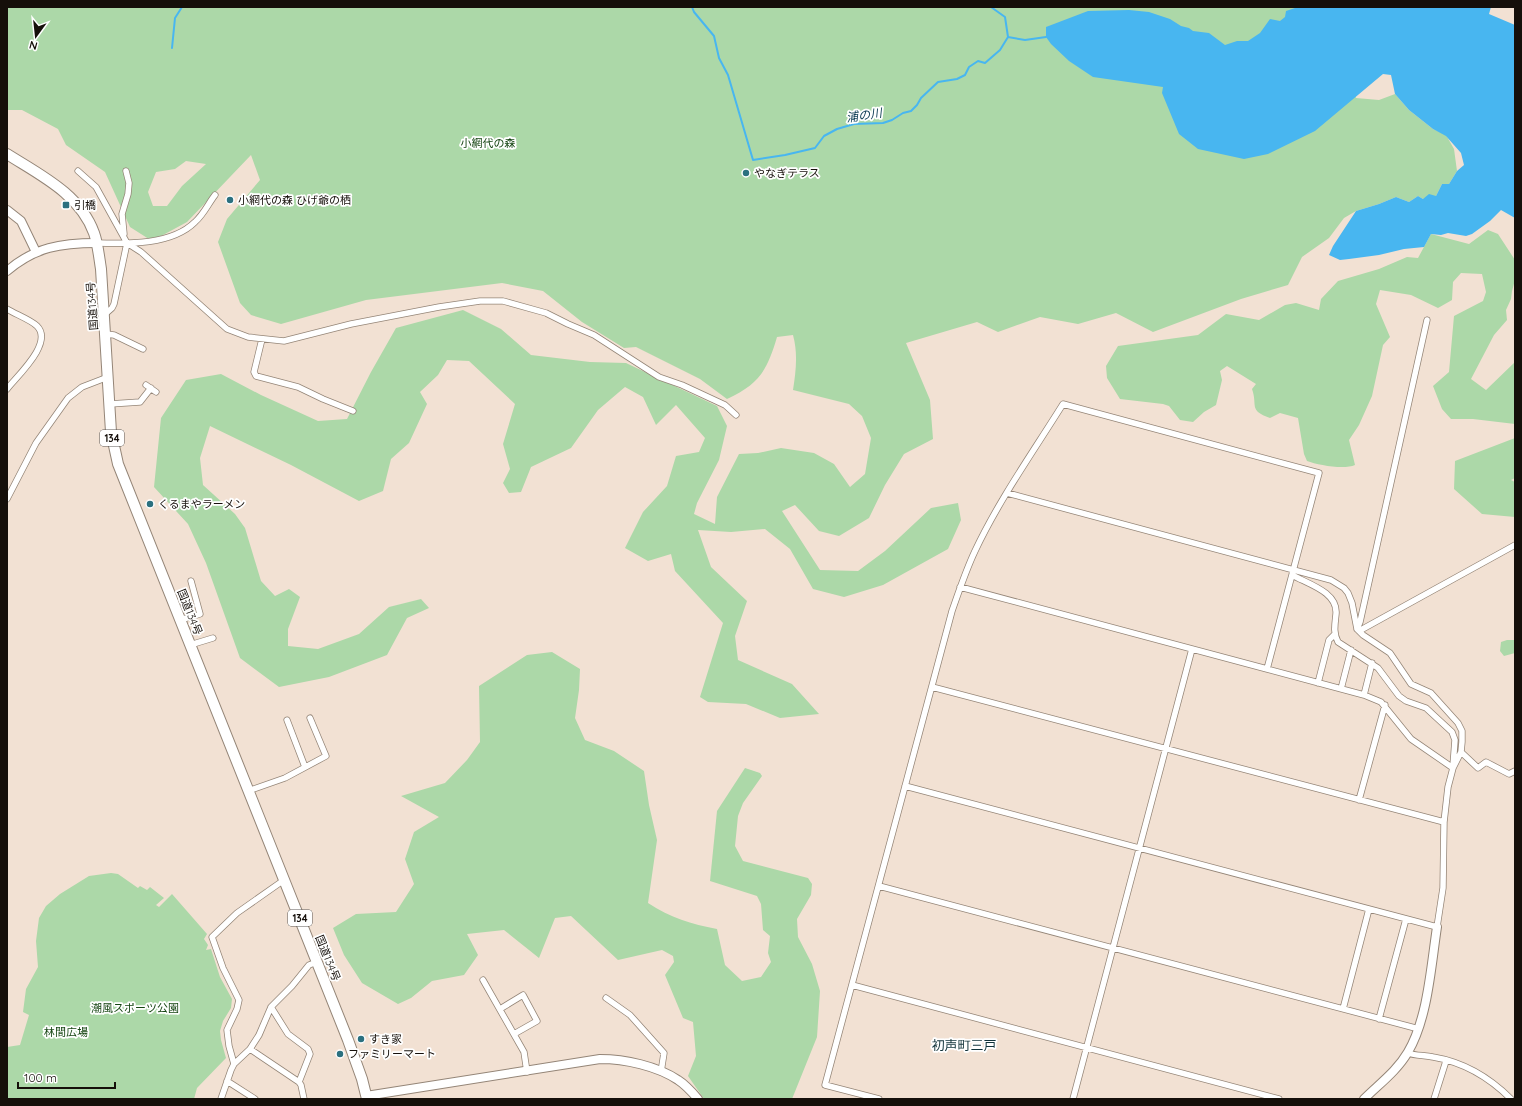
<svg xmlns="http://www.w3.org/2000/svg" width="1522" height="1106" font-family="Quicksand,'Noto Sans JP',sans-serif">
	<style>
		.green { fill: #acd8a8; fill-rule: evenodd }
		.water { fill: #48b6f0 }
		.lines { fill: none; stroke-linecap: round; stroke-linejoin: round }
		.stream { stroke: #48b6f0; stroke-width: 2 }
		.street-casing { stroke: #948577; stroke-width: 7 }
		.secondary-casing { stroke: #948577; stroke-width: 10 }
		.highway-casing { stroke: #948577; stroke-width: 12 }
		.street { stroke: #fff; stroke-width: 5.5 }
		.secondary { stroke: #fff; stroke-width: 8 }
		.highway { stroke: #fff; stroke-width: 10 }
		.poi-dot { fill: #2b707f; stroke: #fff; stroke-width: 1.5 }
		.labels { text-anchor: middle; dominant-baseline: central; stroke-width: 3.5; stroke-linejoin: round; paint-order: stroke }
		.shield { fill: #fff; stroke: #5b5754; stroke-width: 1 }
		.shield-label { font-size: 10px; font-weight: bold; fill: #150f0a }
		.park-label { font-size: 11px; fill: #144411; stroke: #fff }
		.poi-label { font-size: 11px; fill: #150f0a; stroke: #fff; text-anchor: start }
		.street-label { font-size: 11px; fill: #150f0a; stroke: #fff }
		.water-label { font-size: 12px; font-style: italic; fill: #0d3c53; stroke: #fff }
		.quarter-label { font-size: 13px; fill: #113239; stroke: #fff }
	</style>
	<rect width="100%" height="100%" fill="#f2e1d3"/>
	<path class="green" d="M7 7H1328L1356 98 1379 100 1395 94 1409 110 1433 129 1446 135 1454 149 1457 171 1449 184H1442L1436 196 1423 199 1418 196 1409 202 1396 197 1379 204 1356 211 1344 218 1329 238 1302 257 1288 285 1241 299 1153 332 1116 313 1078 324 1040 317 998 332 977 322 906 343 930 400 933 439 904 454 885 485 869 518 839 536 819 531 795 505 782 511 820 570 858 571 885 551 931 508 958 503 961 520 948 549 883 585 844 597 813 589 790 549 765 529 731 532 698 530 711 567 747 601 735 636 738 660 792 684 819 714 780 718 746 704 708 702 700 697 723 623 675 571 671 554 648 561 625 548 643 512 667 486 676 456 699 452 705 438 676 405 656 425 643 397 625 387 598 410 571 448 531 467 521 492 509 493 503 483 510 469 503 444 515 404 469 361 447 360 438 375 420 392 427 404 409 443 391 459 383 491 359 501 291 465 210 426 200 458 203 485 235 514 245 528 261 581 275 596 289 589 300 597 288 629V646L318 649 359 634 389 607 421 599 429 608 407 618 387 655 329 677 279 687 240 658 206 563 188 524 154 487 161 418 186 380 221 374 261 395 318 421 347 419 371 372 396 328 463 310 501 329 531 355 590 362 626 363 717 406 727 426 719 460 697 503 694 514 715 524 717 497 739 454 758 453 781 448 814 453 834 464 850 487 865 474 871 438 862 416 849 404 793 390C796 371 798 353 793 335L777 337C767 371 759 384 727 399L700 379 636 347 624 348 582 322 543 291 502 283 366 300 281 324 251 315 240 303 218 242 227 219 260 180 251 155 187 222 152 241 130 227 105 172 66 145 58 129 22 110H7ZM186 161 206 164 182 186 167 206H153L148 192 156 172 175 169Z
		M1488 230 1498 234 1515 260V280L1512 291 1511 299 1506 310 1507 320 1494 335 1471 379 1486 390 1515 362V424L1473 419H1451L1442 409 1433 386 1449 372 1454 316 1483 301 1486 292 1482 274 1461 273 1453 282 1452 300 1438 308 1411 295 1380 290 1376 304 1390 337 1383 345 1372 396 1359 425 1349 440 1355 465C1344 470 1318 465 1307 461L1304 454 1298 418 1280 413 1270 418C1248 410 1258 406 1252 389L1256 384 1227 366 1220 371 1222 380 1216 405 1204 412 1193 422 1180 420 1169 406 1163 404 1120 399 1107 378 1106 366 1118 346 1198 335 1226 314 1259 320 1285 305 1296 303 1319 310 1321 299 1338 281 1379 269 1407 257 1418 258 1431 234 1469 244Z
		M1515 438V478L1511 480 1515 482V517L1482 514 1454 489 1455 461Z
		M1507 640H1515V653L1504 656 1500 651 1501 642Z
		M552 652 580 669 579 690 575 718 585 740 614 751 644 771 649 805 657 840 648 903C671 918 691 924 717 929L725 965 742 981 761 977 771 962 768 953 770 936 763 930 761 904 757 896 710 881 717 811 745 768 760 773 762 776 743 803 738 816 735 846 743 861 808 878 812 884 811 895 797 919 798 937 812 964 820 991 817 1037 792 1099H704L688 1076 696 1056 693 1022 683 1018 665 975 674 962 673 956 662 950 618 960 571 916 555 918 539 958 504 930 467 934 478 955 464 975 432 981 411 998 398 1004 362 983 344 955 333 928 356 914 396 912 414 884 405 859 414 832 439 817 401 796 445 783 467 760 480 742 479 686 527 655Z
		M111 873 118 874 138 888 140 886 147 890 150 887 164 898 156 905 159 907 172 894 207 934 204 939 208 945 206 950 211 949 220 977 232 999 231 1008 223 1021 220 1031 221 1040 226 1058 197 1088 194 1099H7V1047L20 1045 29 1015 23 1012 26 989 38 967 36 941 39 918 46 906 60 894 89 876Z"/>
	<path class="water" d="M1298 7H1491L1489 14 1515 25V218L1501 210 1490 221 1472 234 1466 236 1448 233 1441 235 1431 234 1424 247 1404 249 1379 255 1349 259 1340 260 1329 255 1333 246 1356 211 1379 204 1396 197 1409 202 1418 196 1423 199 1429 194 1436 196 1442 184H1449L1457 171 1464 165 1461 153 1446 136 1433 129 1409 110 1395 94 1391 75 1383 74 1315 131 1268 154 1244 159 1198 149 1179 134 1162 93 1163 87 1093 77 1069 61 1051 44 1046 37V27L1088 11 1129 10 1149 12 1170 19 1181 26 1189 28 1193 31 1209 33 1225 45 1237 41H1248L1260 33 1270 19 1280 21 1285 17 1286 11Z"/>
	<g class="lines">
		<path class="stream" d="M692 7 694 12 714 36 719 58 728 75 753 160 785 155 815 148 824 136 837 129 854 124 883 123 892 120 903 113 911 111 917 105 921 98 938 82 957 79 965 75 969 67 978 61 985 63 1000 50 1008 37 1025 40 1046 37
			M991 7 1005 17 1008 37
			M172 48 175 18 182 7"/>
		<defs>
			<path id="street" d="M78 171 96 187 127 243 141 252 227 329 248 337 284 341 351 324 439 307 480 301H503L546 313 568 324 594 335 659 377 682 385 725 405 736 415
				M124 234 122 214 128 194 129 183 126 171
				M97 243C128 244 172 245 195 222 204 214 208 204 215 195
				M7 309C15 314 31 320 37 326 54 343 17 376 7 389
				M104 315 112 308 114 304 127 243
				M106 334 114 335 143 349
				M262 339 254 372 256 376 298 387 323 399 353 411
				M146 385 156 392
				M110 404 140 402 151 388
				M7 499 36 443 68 398 82 387 108 377
				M1292 575C1308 584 1338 592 1336 614 1335 624 1333 633 1338 642L1378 668 1399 696 1406 701 1426 708 1452 732 1455 740 1453 766
				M960 587 1267 669
				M180 620 200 614 191 581
				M1357 629 1360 622 1427 320
				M1359 631 1515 545
				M190 645 213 638
				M1318 683 1329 640 1334 635
				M932 687 1444 822
				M1341 689 1351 650
				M1364 695 1372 663
				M287 720 305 767
				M1461 752 1478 768 1486 762 1509 774 1515 771
				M905 786 1437 927 1443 888 1444 822 1448 787 1453 768 1461 752 1462 742V731L1458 723 1431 693 1411 684 1390 653 1363 635 1357 629 1352 603 1348 593 1344 588 1331 580 1007 493
				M248 791 285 778 326 756 310 718
				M1359 800 1385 705
				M879 886 1419 1029
				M483 980 524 1052 527 1072
				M852 985 1279 1099
				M606 998 630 1015 664 1053 661 1072
				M271 1007 288 1034 308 1049 310 1054 299 1082
				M500 1009 523 995 537 1021 514 1034
				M1343 1009 1369 909
				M1379 1019 1406 919
				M250 1049 299 1082 301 1085 304 1099
				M1408 1053C1416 1056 1424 1055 1433 1057 1463 1062 1490 1078 1511 1099
				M234 1064 229 1046 227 1030 237 1009 239 1000 223 968 212 937 237 913 284 880
				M227 1081 255 1099
				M221 1099 231 1070 234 1064 250 1049 259 1035 271 1007 292 986 309 965 317 962
				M879 1099 825 1085 952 611C959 591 966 570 975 551 999 500 1033 452 1063 404L1319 473 1267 669 1364 695 1381 702 1411 739 1453 768
				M1073 1099 1192 649
				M1434 1099 1446 1061"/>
			<path id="secondary" d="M7 210 21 221 36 252
				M7 271C35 247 61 243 97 243
				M366 1096 600 1059C625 1059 657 1066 678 1080 686 1085 692 1092 698 1099
				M1364 1099C1379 1084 1397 1071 1408 1052 1428 1018 1431 966 1437 927"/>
			<path id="highway" d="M7 154C40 175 80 194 94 233 98 244 99 257 101 269L111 432 118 464 348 1040 362 1079 367 1099"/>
		</defs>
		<use href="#street" class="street-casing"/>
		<use href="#secondary" class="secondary-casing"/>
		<use href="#highway" class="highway-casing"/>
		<use href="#street" class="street"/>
		<use href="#secondary" class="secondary"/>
		<use href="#highway" class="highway"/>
	</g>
	<g class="poi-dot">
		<circle cx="746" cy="173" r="4"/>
		<circle cx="230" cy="200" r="4"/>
		<rect x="62" y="201" width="8" height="8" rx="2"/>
		<circle cx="150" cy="504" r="4"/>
		<circle cx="361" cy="1039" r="4"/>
		<circle cx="340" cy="1054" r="4"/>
	</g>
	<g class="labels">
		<g class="shield">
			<rect x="100" y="430" width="24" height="16" rx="3"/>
			<rect x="288" y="910" width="24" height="16" rx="3"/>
		</g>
		<g class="shield-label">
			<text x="112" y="438">134</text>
			<text x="300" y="918">134</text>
		</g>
		<g class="park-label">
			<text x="488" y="143">小網代の森</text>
			<text x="135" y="1008">潮風スポーツ公園</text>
			<text x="66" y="1032">林間広場</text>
		</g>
		<g class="poi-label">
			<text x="754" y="173">やなぎテラス</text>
			<text x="238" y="200">小網代の森 ひげ爺の栖</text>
			<text x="74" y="205">引橋</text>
			<text x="158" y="504">くるまやラーメン</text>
			<text x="369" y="1039">すき家</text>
			<text x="348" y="1054">ファミリーマート</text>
		</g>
		<g class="street-label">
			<text transform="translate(92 306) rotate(-94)">国道134号</text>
			<text transform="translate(190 612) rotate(68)">国道134号</text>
			<text transform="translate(328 958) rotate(68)">国道134号</text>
		</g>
		<g class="water-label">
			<text transform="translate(864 115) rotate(-8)">浦の川</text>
		</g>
		<g class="quarter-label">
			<text x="964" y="1045">初声町三戸</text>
		</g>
	</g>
	<rect width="1522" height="1106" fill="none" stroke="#150f0a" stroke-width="16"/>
	<g transform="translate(36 36) rotate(195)" stroke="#ffffff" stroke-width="3" paint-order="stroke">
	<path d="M0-3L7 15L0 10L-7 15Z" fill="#150f0a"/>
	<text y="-6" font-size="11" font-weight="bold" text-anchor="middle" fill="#150f0a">N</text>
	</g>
	<path d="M18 1082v6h97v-6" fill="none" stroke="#150f0a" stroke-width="2"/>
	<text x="24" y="1082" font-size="12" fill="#150f0a" stroke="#ffffff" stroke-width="3" paint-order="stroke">100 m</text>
</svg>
